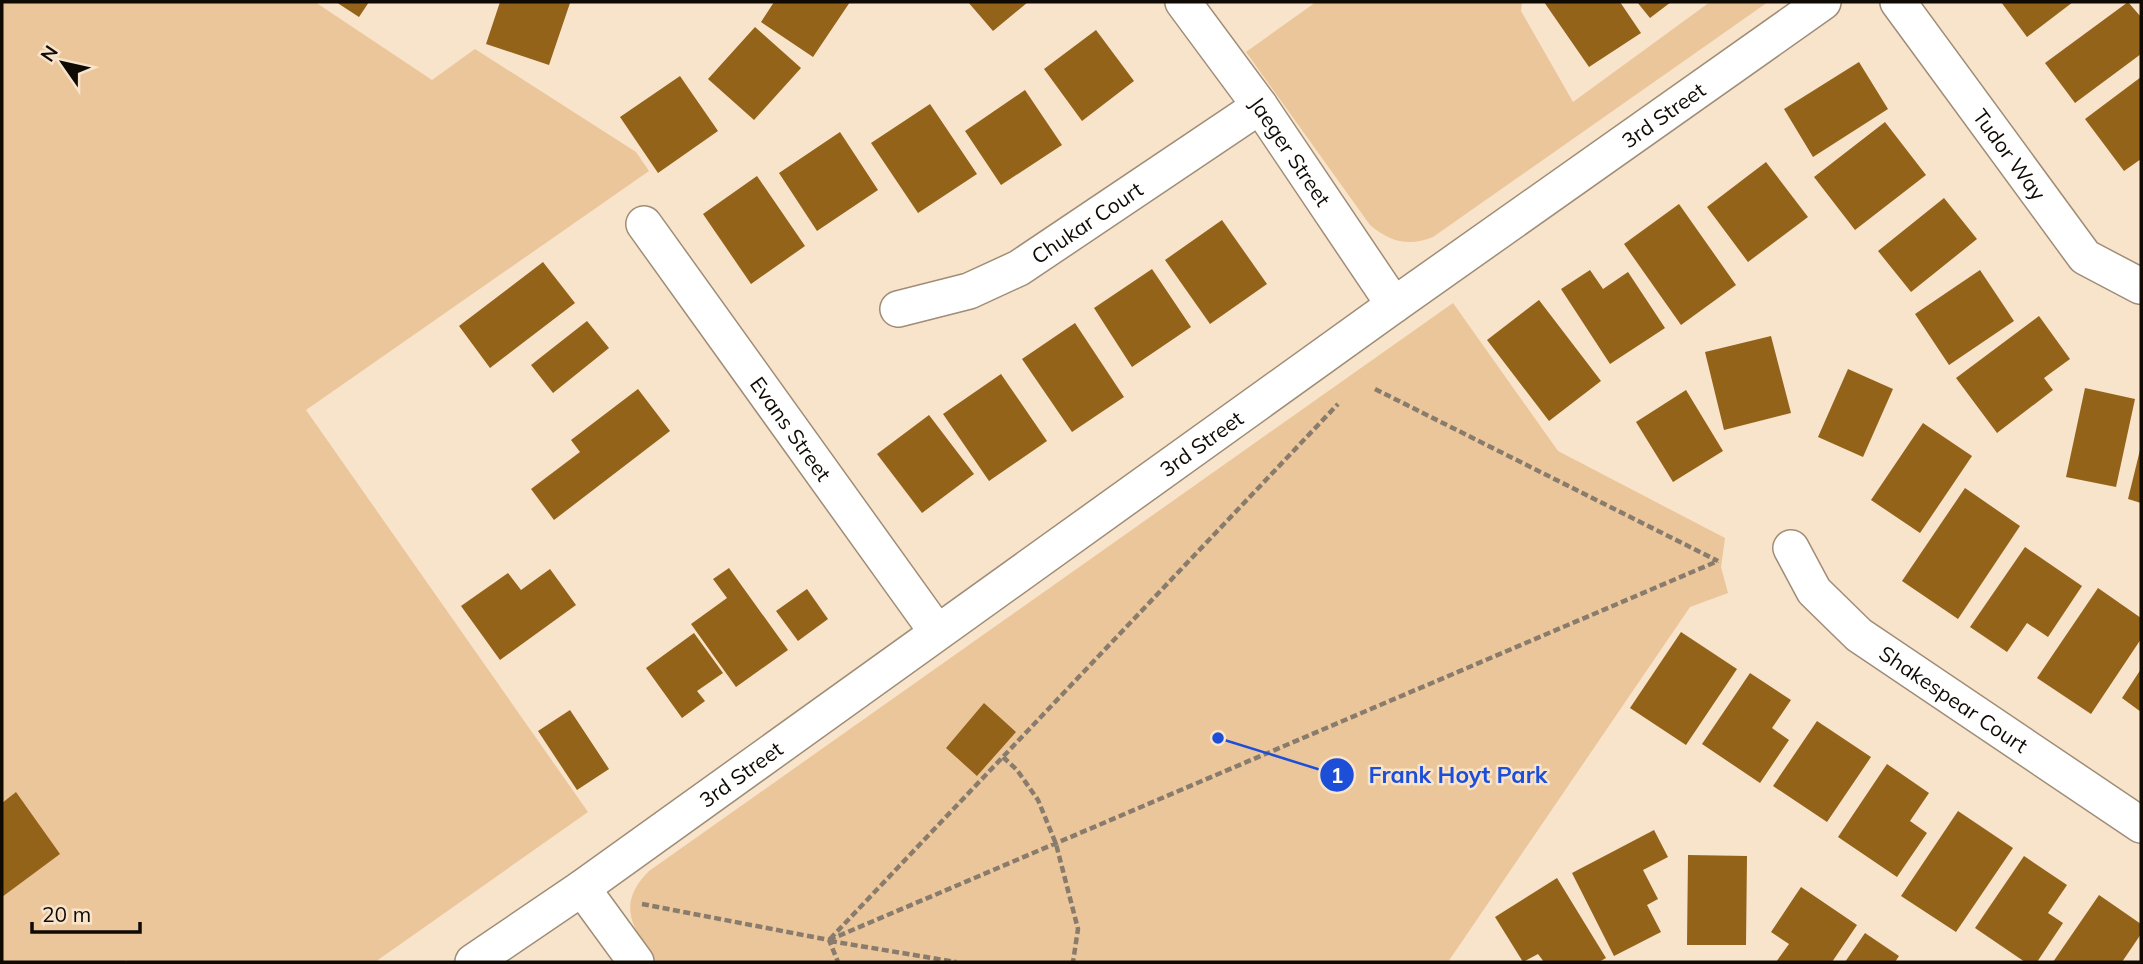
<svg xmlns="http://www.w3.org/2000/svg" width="2143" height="964" font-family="Mulish,sans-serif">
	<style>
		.green { fill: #ebc69a }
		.building { fill: #94631a }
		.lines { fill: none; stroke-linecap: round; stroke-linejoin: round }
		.street-casing { stroke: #a08d77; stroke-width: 38 }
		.path { stroke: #8a7c6c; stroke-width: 4.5; stroke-dasharray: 7 3.5; stroke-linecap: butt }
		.street { stroke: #fff; stroke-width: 35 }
		.labels { text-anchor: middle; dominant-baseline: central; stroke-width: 5; stroke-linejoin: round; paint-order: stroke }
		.street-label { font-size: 21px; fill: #100a04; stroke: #f8e3cb }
		.leader { fill: none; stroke: #1d4ed8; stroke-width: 2.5 }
		.callout-dot { fill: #1d4ed8; stroke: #f8e3cb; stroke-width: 2.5 }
		.mark-label { font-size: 21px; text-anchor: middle; font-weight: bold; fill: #fff }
		.callout-label { font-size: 23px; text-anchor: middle; font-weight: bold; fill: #1d4ed8; stroke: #f8e3cb; stroke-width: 5; stroke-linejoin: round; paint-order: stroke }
	</style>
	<rect width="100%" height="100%" fill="#f8e3cb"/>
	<path class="green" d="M2 2H315L432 80 475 49 636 152 649 171 306 410 588 812 375 962H128L126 960 122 962H2Z
		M1316 2H1522L1521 11 1573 102 1710 2H1768L1433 237C1409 247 1390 242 1370 225L1246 52Z
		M1453 303 1558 451 1725 538 1721 567 1728 593 1690 607 1448 962H657C633 929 615 905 649 871Z"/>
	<path class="building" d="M336 2H369L359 17Z
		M500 2 570 3 549 65 486 44Z
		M774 2H850L813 57 761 22Z
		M968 2H1028L993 31Z
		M1544 2H1620L1641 33 1589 67Z
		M1637 2H1671L1650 18Z
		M2001 2H2073L2027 37Z
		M2128 2 2141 17V54L2075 103 2045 63Z
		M755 27 801 68 754 120 708 79Z
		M1096 30 1134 81 1082 121 1044 69Z
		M1859 62 1888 109 1813 157 1784 109Z
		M680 76 718 131 658 173 620 117Z
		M2141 77V159L2124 171 2085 119Z
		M1025 90 1062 145 1001 185 965 131Z
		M930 104 977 174 918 213 871 143Z
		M1885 122 1926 175 1855 230 1814 177Z
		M840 132 878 190 817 231 779 173Z
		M1766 162 1808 217 1748 262 1707 207Z
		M757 176 805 246 751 284 703 214Z
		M1944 198 1977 239 1911 292 1878 251Z
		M1679 204 1736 285 1681 325 1624 244Z
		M1222 220 1267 284 1210 324 1165 260Z
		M543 262 575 303 490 368 459 326Z
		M1152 269 1191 327 1132 367 1094 308Z
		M1590 270 1603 289 1628 272 1665 328 1610 364 1561 289Z
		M1980 270 2014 321 1949 365 1915 314Z
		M1539 300 1601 381 1549 421 1487 340Z
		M2039 316 2070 359 2044 378 2053 390 1997 433 1956 378Z
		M587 321 609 348 553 393 531 365Z
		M1075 323 1124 397 1072 432 1022 359Z
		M1771 336 1791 413 1724 430 1705 352Z
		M1848 369 1893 389 1863 457 1818 437Z
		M1001 374 1047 441 989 481 943 414Z
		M2085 388 2135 399 2116 487 2066 477Z
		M638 389 670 431 554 520 531 489 580 452 571 440Z
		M1686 390 1723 451 1673 482 1636 422Z
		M929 415 974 474 922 513 877 454Z
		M1923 423 1972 456 1920 533 1871 500Z
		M2140 450 2141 451V503L2128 499Z
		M1965 488 2020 526 1958 619 1902 581Z
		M2025 547 2082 586 2048 637 2027 623 2007 652 1970 627Z
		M729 568 788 650 736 687 691 624 727 598 713 579Z
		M550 569 576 605 500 660 461 606 508 573 521 590Z
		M2098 588 2141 618V639L2091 714 2037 678Z
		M807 589 828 619 798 641 776 611Z
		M1681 632 1737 669 1686 745 1630 708Z
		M694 633 723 673 697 691 705 701 682 718 646 668Z
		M2141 669V712L2122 698Z
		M1750 673 1791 700 1772 728 1789 740 1760 783 1702 744Z
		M984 703 1016 732 977 776 946 748Z
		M570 710 609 769 577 790 538 731Z
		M1817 721 1871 757 1827 822 1773 786Z
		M1887 764 1929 793 1910 821 1927 833 1897 877 1838 837Z
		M16 792 60 854 2 897V803Z
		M1958 811 2013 848 1956 932 1901 896Z
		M1654 830 1668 857 1643 870 1658 899 1647 905 1661 932 1614 956 1572 873Z
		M1688 855 1747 856 1746 945H1687Z
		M2024 856 2067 885 2048 913 2063 923 2037 962H2025L1975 928Z
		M1557 878 1606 958 1599 962H1544L1538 954 1523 962 1495 917Z
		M1801 887 1857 925 1832 962H1776L1789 944 1771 932Z
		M2099 895 2141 924V934L2122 962H2053Z
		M1865 933 1899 956 1895 962H1845Z"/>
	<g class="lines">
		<defs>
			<g id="street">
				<path id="s1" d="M1183 2 1260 106 1394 305"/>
				<path id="s2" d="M1898 2 2085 257 2140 286"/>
				<path id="s3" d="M644 224 937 632"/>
				<path id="s4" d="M898 309 969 291 1019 268 1260 106"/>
				<path id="s5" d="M1791 548 1814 591 1859 635 2141 825"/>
				<path d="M582 888 636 962"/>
				<path id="s6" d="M473 962 582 888 1394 305 1823 2"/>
			</g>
		</defs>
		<use href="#street" class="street-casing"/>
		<path class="path" d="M1375 389 1718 561
			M1003 757 1017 770 1038 800 1056 844 1078 929 1073 962
			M642 904 829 940 838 962
			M830 939 1338 404
			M829 940 1718 561
			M830 941 956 962"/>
		<use href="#street" class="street"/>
	</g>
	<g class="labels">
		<g class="street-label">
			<text stroke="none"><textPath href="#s6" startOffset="1461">3rd Street</textPath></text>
			<text stroke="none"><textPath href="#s1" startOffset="184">Jaeger Street</textPath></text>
			<text stroke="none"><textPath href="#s2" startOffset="189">Tudor Way</textPath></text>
			<text stroke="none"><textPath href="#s4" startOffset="210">Chukar Court</textPath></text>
			<text stroke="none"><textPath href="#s3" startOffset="252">Evans Street</textPath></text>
			<text stroke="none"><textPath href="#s6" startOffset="894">3rd Street</textPath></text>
			<text stroke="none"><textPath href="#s5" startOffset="226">Shakespear Court</textPath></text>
			<text stroke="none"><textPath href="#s6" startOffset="327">3rd Street</textPath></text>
		</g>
	</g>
	<path class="leader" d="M1218 738L1337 775"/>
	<g class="callout-dot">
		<circle cx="1218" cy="738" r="7"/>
		<circle cx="1337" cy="775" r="18"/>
	</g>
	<g class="mark-label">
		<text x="1337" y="783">1</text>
	</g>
	<g class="callout-label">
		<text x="1458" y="783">Frank Hoyt Park</text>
	</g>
	<rect width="2143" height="964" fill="none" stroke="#100a04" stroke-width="7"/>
	<g transform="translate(63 63) rotate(304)" stroke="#f8e3cb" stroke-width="5" paint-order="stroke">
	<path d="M0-5L12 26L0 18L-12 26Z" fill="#100a04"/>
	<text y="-10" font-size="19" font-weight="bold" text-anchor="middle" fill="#100a04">N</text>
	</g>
	<path d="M32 922v10h108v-10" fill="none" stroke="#100a04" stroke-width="3.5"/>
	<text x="42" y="922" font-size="21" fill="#100a04" stroke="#f8e3cb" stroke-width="5" paint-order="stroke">20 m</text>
</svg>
